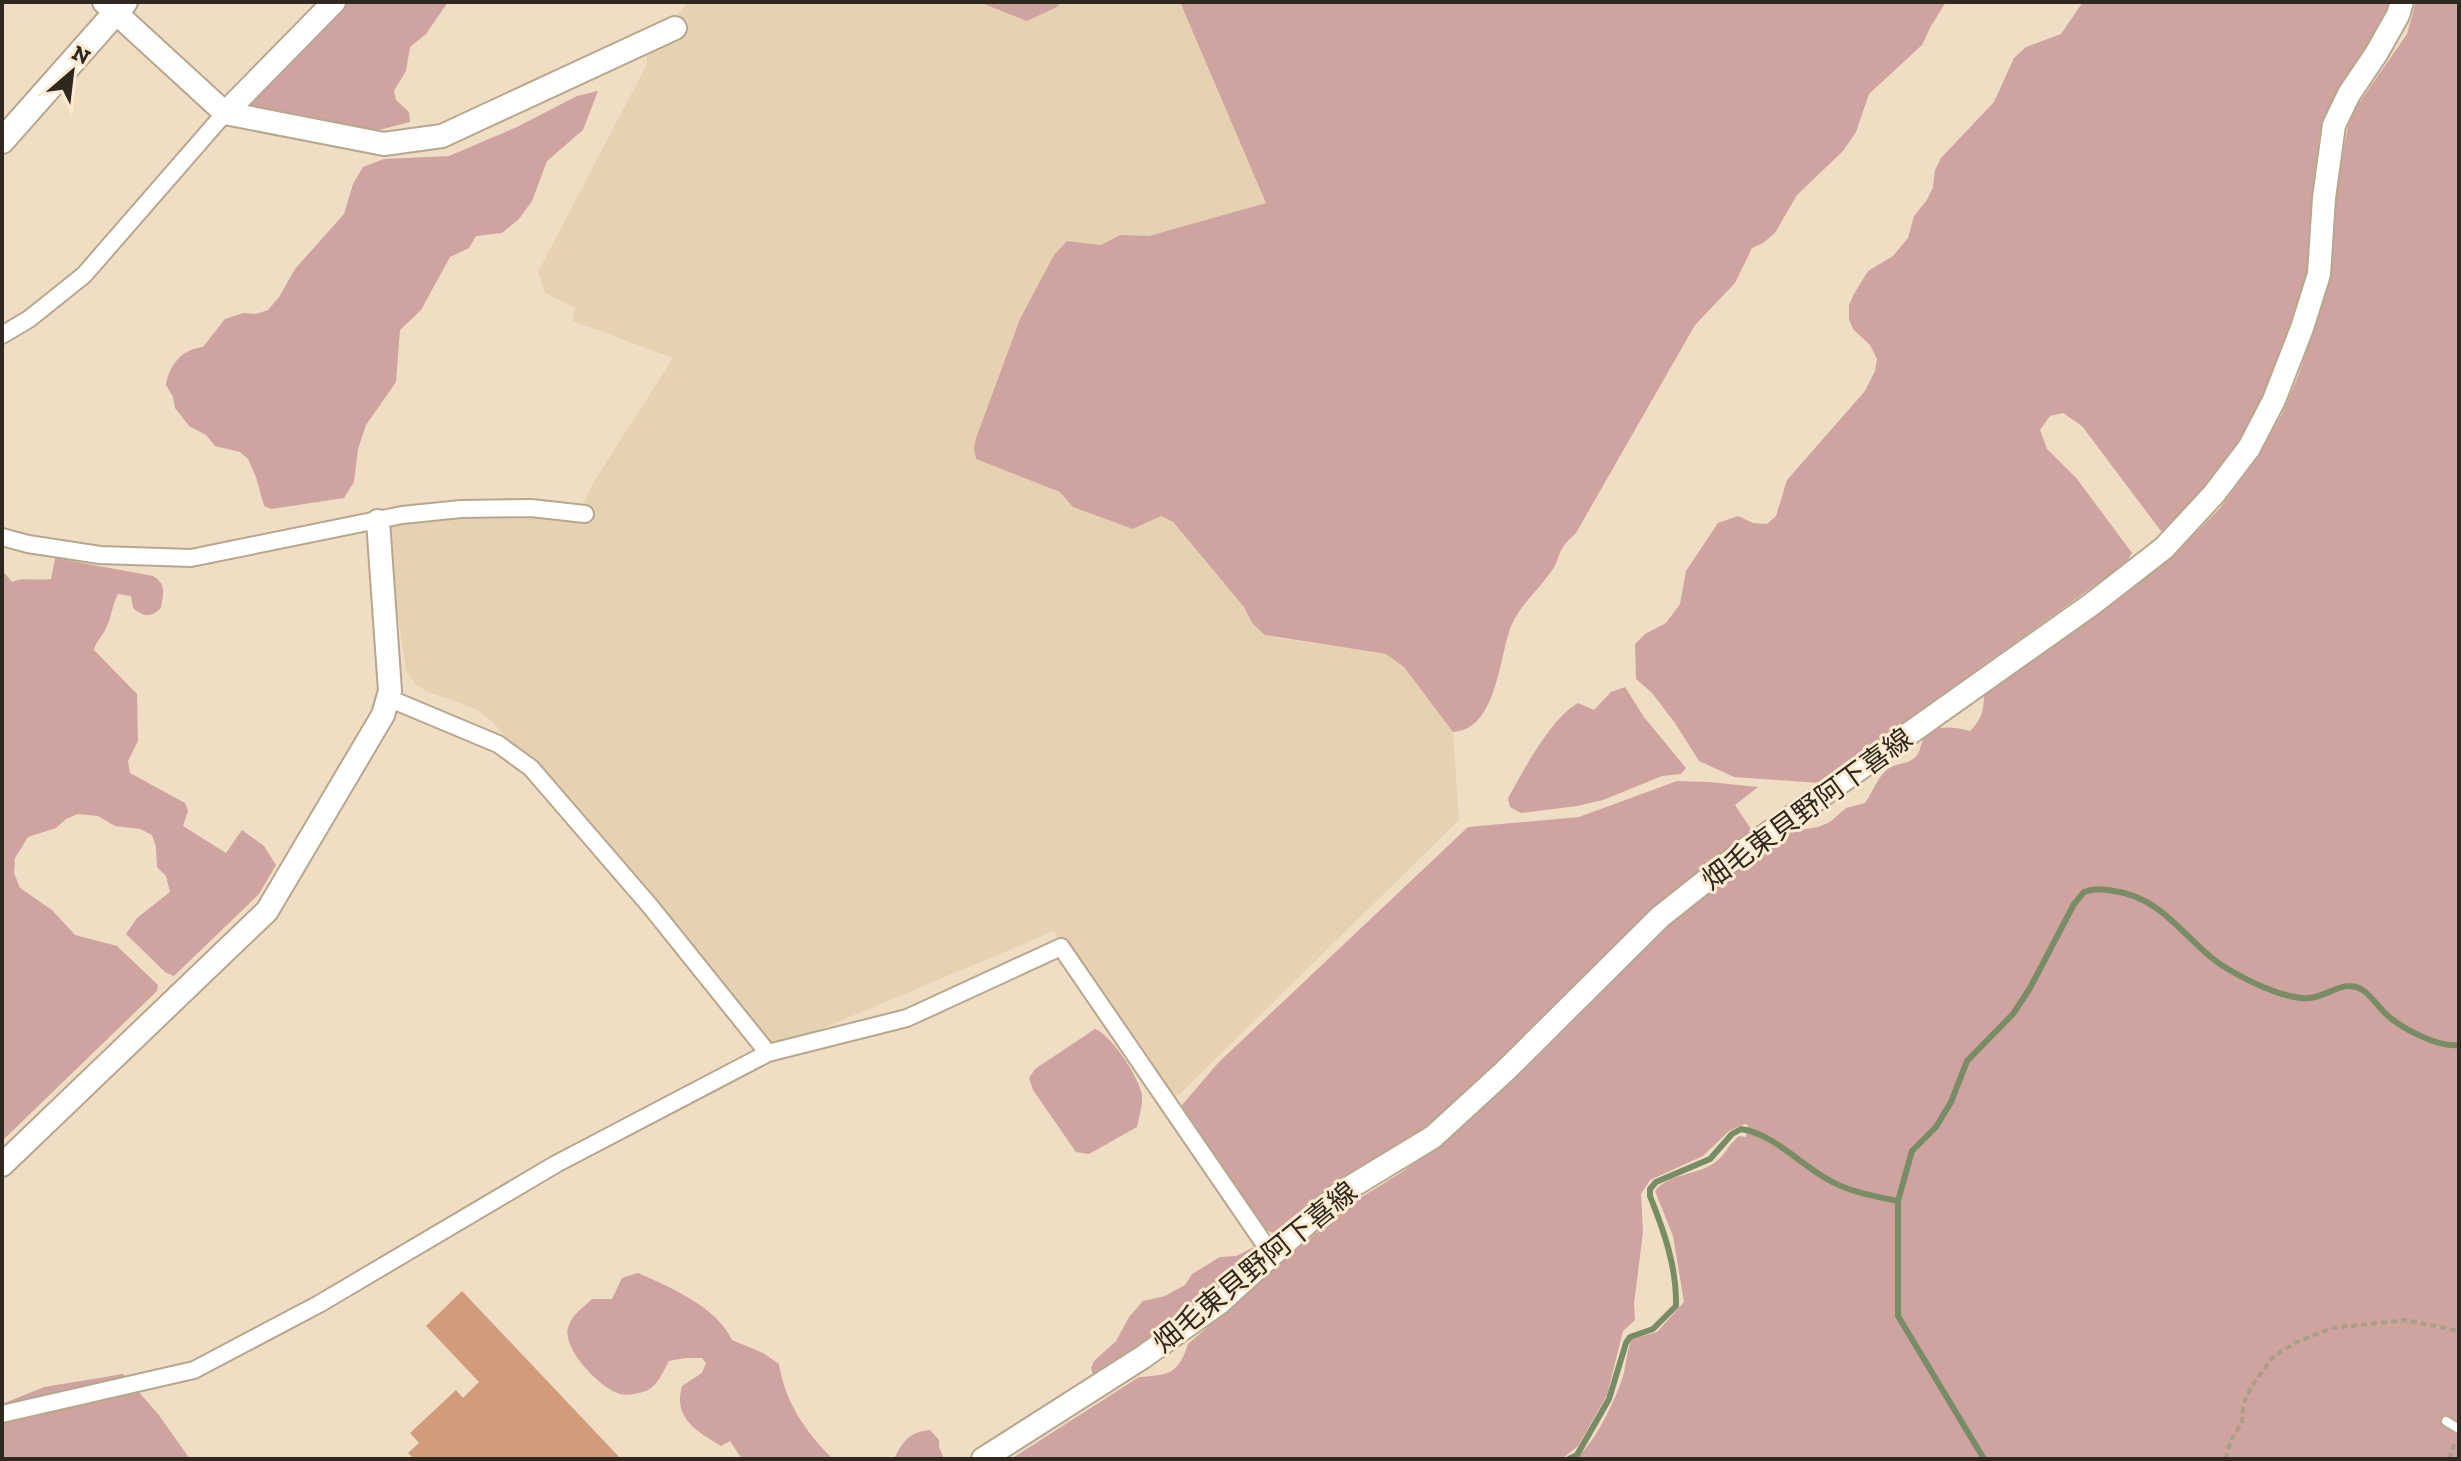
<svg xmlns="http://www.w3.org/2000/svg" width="2461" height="1461" font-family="'Zilla Slab','Noto Sans JP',serif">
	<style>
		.built { fill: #e6d2b2 }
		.green { fill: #cea3a0 }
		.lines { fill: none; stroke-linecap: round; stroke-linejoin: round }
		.stream { stroke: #788c65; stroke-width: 6 }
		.building { fill: #d29b7c }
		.lane-casing { stroke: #b7a78e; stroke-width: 12 }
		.street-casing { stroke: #b7a78e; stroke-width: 20 }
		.secondary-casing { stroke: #b7a78e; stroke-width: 26 }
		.primary-casing { stroke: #b7a78e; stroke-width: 28 }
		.path { stroke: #aa9d89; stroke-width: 4; stroke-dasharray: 6 4; stroke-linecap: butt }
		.lane { stroke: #fff; stroke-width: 8 }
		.street { stroke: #fff; stroke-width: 16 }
		.secondary { stroke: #fff; stroke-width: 22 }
		.primary { stroke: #fff; stroke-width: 24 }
		.labels { text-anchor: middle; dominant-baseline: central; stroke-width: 6; stroke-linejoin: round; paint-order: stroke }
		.street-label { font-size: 28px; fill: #2e281e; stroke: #fcebd1 }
	</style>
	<rect width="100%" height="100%" fill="#efdec4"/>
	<path class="built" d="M688 2H979L1002 9 1057 7 1061 2H1180L1267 203 1149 236 1120 235 1101 246 1067 241 1020 319 976 438V459L1060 492 1073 507 1133 529 1161 516 1173 523 1244 607 1252 623 1276 638 1386 654 1404 667 1453 732 1459 820 1180 1094 1170 1096 1054 931 788 1043 777 1046 767 1040 493 722 476 709 428 692 416 685 406 671 385 531 390 522 510 500 529 501 578 516 593 483 673 358 573 321 575 308 545 293 538 272 647 64V53L677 41 688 21 678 15Z"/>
	<path class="green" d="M347 2H448L426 34 410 47 406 71 394 91 396 100 409 112 410 122 379 130 250 110 249 102Z
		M979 2H1061L1057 7 1027 21Z
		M1180 2H1946L1931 26 1922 45 1869 94 1856 132 1843 151 1797 195 1775 233 1763 243 1752 248 1735 283 1695 325 1576 533C1572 537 1566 542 1563 547 1558 554 1558 562 1553 569 1540 588 1522 603 1512 624 1499 653 1498 730 1453 732L1404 667 1386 654 1265 635 1252 623 1244 607 1173 522 1161 516 1133 529 1073 507 1060 492 976 459 974 448 976 438 1020 319 1054 255 1067 241 1101 245 1120 235 1149 236 1266 203Z
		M2083 2H2391L2381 30 2335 102 2319 137 2309 264 2297 313 2275 377 2248 432 2202 491 2164 535 2082 426 2063 413 2050 416 2040 430 2047 449 2077 479 2132 553 2126 563 1820 783 1734 777 1699 761 1675 723 1652 693 1636 679 1635 644 1645 634 1666 623 1680 604 1686 571 1718 523 1738 516 1753 523 1767 524 1776 516 1787 480 1865 391 1875 371 1877 359 1870 345 1853 329 1849 319V305L1854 294 1868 271 1893 256 1908 238 1914 216 1927 200 1933 187 1935 170 1941 158 1994 102 2014 58 2026 47 2061 34Z
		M2416 2H2459V1459H1574C1593 1448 1617 1397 1623 1376 1627 1363 1626 1352 1632 1339L1657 1332 1684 1302 1673 1236 1655 1191C1670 1172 1700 1176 1718 1160 1726 1153 1730 1143 1739 1136L1746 1137 1748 1125 1744 1124 1729 1131 1703 1156 1650 1180 1641 1194 1643 1232 1634 1304 1635 1320 1623 1331 1607 1395 1578 1446 1562 1459H1011L1139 1377C1168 1375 1178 1375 1188 1344L1347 1206 1402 1172 1452 1135 1663 931 1714 887 1788 832 1818 827 1830 822 1846 808 1865 803C1874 791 1878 774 1891 767 1897 764 1904 764 1910 761 1920 756 1919 749 1923 740 1931 723 1955 727 1970 731 1981 720 1984 711 1984 695L2172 557 2220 508 2254 462 2282 414 2299 374 2319 312 2329 276 2338 179 2350 116 2407 34Z
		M598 91 583 130 547 161 532 201 519 219 502 233 476 236 469 248 450 257 421 310 400 330 396 382 366 425 358 449 354 482 344 498 271 509 264 506 256 477 248 459 240 452 215 446 206 435 189 426 175 408 173 397 166 385C169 365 182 349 203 347L225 319 243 313 256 314 268 310 279 297 295 269 344 214 353 184 363 167 384 159 449 156 517 127 577 96Z
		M55 558 153 576C167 584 163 594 161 608 150 618 144 617 133 608L131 596 118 594C112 605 112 615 107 626 103 636 97 639 94 650L137 694 138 741 128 761 130 773 185 803 188 811 183 826 226 853 242 830 264 846 276 865 259 894 174 976 165 972 126 934 137 918 170 892 166 876 157 867 156 847 152 835 140 829 115 826 98 816 78 814 66 819 56 828 28 837 15 858 14 873 20 888 52 910 75 935 117 946 158 985 157 991 2 1141V570L12 582C23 577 38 581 51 579Z
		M1625 687 1644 717 1686 768 1681 774 1662 776 1603 800 1577 806 1521 813 1510 807 1508 798C1524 770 1550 719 1578 703L1594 710 1611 692Z
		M1677 781 1709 782 1758 787 1735 805 1753 832 1710 861 1651 912 1510 1053 1425 1130 1279 1236 1264 1229 1183 1116 1182 1105 1218 1063 1468 827 1579 817Z
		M1095 1029C1111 1035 1139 1077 1142 1095 1143 1105 1139 1117 1137 1127L1089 1154 1076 1152 1033 1090 1029 1078 1035 1069Z
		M1256 1246 1258 1251 1254 1260 1102 1372 1093 1375 1091 1368 1094 1361 1116 1341 1129 1317 1143 1301 1165 1296 1185 1285 1192 1274 1220 1257 1236 1256Z
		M638 1273C670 1287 717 1307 732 1340L763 1353 779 1364C785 1402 806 1433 833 1459H742L730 1441 721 1446C696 1431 673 1418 682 1386L702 1373 706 1363 702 1358H685L669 1361C664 1370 659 1382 651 1388 645 1393 628 1396 620 1394 601 1389 562 1349 568 1328 571 1315 583 1308 592 1299H612L622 1278Z
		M123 1374 158 1414 190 1459H2V1404L44 1387Z
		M930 1430 939 1440V1447L944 1459H894C903 1441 909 1432 930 1430Z"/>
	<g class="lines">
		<path class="stream" d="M1898 1201V1316L1984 1459
			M1569 1459 1577 1455 1609 1399 1626 1343 1630 1337 1653 1329 1676 1306C1677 1268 1664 1231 1650 1196V1189L1656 1182 1710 1159 1732 1134 1741 1129C1773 1134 1799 1163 1827 1179 1849 1192 1873 1196 1898 1201L1912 1151 1936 1127 1951 1102 1967 1061 2013 1014 2030 988 2074 904 2084 892C2094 888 2103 889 2114 891 2166 898 2187 945 2228 969 2248 981 2286 1000 2309 998 2328 997 2342 979 2361 989 2370 994 2376 1004 2383 1011 2398 1027 2438 1048 2459 1045"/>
	</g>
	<path class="building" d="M462 1291 621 1459H414L408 1453 419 1443 410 1433 456 1390 463 1398 479 1382 426 1326Z"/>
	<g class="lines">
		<defs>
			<path id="lane" d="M2446 1421 2459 1429"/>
			<path id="street" d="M2 335 29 319 84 275 225 113
				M2 537 28 544 100 555 191 558 402 515 461 509 531 508 585 514
				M388 698 498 744 531 768 650 906 768 1053
				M2 1414 194 1370 319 1304 556 1164 768 1053 907 1018 1061 947 1272 1255"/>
			<path id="secondary" d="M104 2 225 113 384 144 442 136 675 28
				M225 113 334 2
				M2 1165 267 911 383 715 390 691 378 521
				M983 1459 1143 1357 1219 1303 1339 1194 1433 1137 1505 1071 1660 917 1742 852 2092 604 2164 548 2214 494 2249 448 2274 400 2302 328 2319 274 2324 198 2334 125 2349 94 2376 54 2398 15 2402 2"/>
			<path id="primary" d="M2 141 125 2"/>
		</defs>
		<use href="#lane" class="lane-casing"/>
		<use href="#street" class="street-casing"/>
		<use href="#secondary" class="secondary-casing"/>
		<use href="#primary" class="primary-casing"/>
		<path class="path" d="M2226 1459 2230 1442 2242 1422 2243 1406 2251 1387 2274 1356 2297 1342 2332 1328 2406 1320 2459 1331
			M2449 1459 2455 1442"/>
		<use href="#lane" class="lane"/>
		<use href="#street" class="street"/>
		<use href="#secondary" class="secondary"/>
		<use href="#primary" class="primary"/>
	</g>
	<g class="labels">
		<g class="street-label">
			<text transform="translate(1807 809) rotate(-36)">畑毛東貝野阿下喜線</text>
			<text transform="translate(1255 1267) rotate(-39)">畑毛東貝野阿下喜線</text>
		</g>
	</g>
	<rect width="2461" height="1461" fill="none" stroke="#2e281e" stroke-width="8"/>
	<g transform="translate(72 72) rotate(28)" stroke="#fcebd1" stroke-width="6" paint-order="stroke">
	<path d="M0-6L14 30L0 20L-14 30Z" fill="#2e281e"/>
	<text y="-12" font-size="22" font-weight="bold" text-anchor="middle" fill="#2e281e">N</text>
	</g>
</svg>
